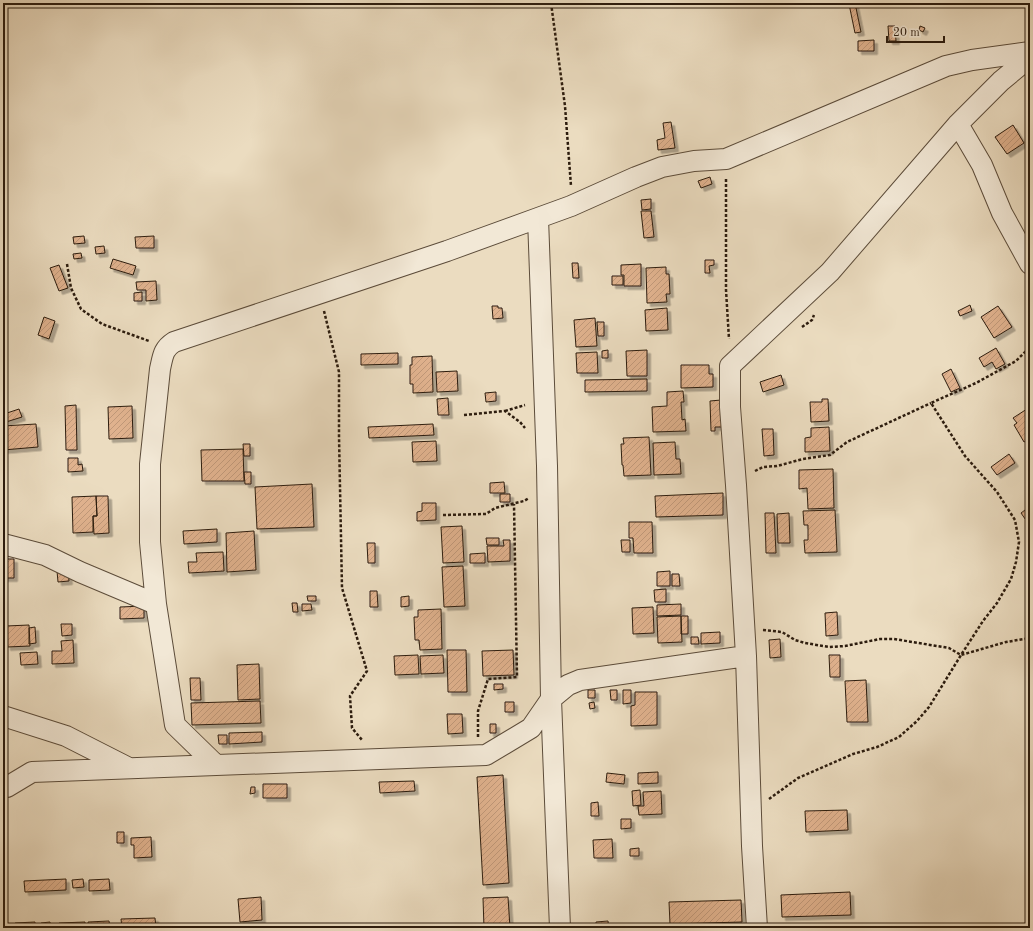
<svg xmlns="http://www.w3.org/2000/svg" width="1033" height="931" font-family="'Old Standard TT',serif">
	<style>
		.building { fill: url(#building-hatch); stroke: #2c1c0e; filter: url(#shadow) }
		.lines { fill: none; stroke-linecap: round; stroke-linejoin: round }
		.street-casing { stroke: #5c4c3a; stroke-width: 22 }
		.path { stroke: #2c1c0e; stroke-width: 2.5; stroke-dasharray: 3 2; stroke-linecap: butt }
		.street { stroke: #f2e8d6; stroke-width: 20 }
	</style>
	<defs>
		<pattern id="building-hatch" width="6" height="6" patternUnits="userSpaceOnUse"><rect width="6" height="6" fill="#e0b28e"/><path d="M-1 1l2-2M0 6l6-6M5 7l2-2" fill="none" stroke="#c09879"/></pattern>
		<filter id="shadow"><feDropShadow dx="3.5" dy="3.5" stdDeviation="0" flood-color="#0004"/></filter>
	</defs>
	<rect width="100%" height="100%" fill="#ebdcc0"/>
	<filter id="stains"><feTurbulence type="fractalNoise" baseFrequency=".005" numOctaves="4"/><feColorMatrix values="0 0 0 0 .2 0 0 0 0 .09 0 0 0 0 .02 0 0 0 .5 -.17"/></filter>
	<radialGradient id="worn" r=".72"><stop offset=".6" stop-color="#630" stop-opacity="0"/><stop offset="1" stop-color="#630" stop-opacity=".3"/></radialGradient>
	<path class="building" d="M855 3 861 32 855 33 849 4Z
		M888 26H895L896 41H889Z
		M920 26 925 28 923 32 919 30Z
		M874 40V51H858V41Z
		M671 122 675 148 658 150 657 140 665 138 663 123Z
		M1013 125 1024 143 1007 154 995 137Z
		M710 177 712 184 701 188 698 181Z
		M651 199V209L642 210 641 200Z
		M641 211H651L654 237 644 238Z
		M84 236 85 243 74 244 73 237Z
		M154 236V248H136L135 237Z
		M104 246 105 253 96 254 95 247Z
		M81 253 82 258 74 259 73 254Z
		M113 259 136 266 133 275 110 268Z
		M705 260H714V265L709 266 710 273H705Z
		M572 263H578L579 278H573Z
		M641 264V286H624V275H621V265Z
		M59 265 68 288 59 291 50 268Z
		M666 267V274H669L670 294H666L667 302 647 303 646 268Z
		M612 276H623V285H612Z
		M156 281 157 300 146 301V290H137L136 282Z
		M142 292V301H134V293Z
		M970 305 972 311 960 316 958 311Z
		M492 306H498V308H502L503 318 493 319Z
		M998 306 1012 327 994 338 981 317Z
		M667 308 668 330 646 331 645 310Z
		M44 317 55 321 49 339 38 335Z
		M595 318 597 346 576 347 574 320Z
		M597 322H604V336H598Z
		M996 348 1005 364 996 369 992 362 984 367 979 358Z
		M608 350V358H602V351Z
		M647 350V376H627L626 351Z
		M597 352 598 373H577L576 353Z
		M398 353V364L361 365V354Z
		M432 356 433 392 413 393V384H410V365H412V357Z
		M681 365H709V374H713V387L681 388Z
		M951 369 960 388 951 392 942 374Z
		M457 371 458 391 437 392 436 372Z
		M781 375 784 385 763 392 760 382Z
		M647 379V391L585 392V380Z
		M683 391 684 402H681L682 420 685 419 686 431 653 432 652 407 667 406V392Z
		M496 392V401L486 402 485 393Z
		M448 398 449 415H438L437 399Z
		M822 399H828L829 421 811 422 810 402H822Z
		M721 400 722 427H715V431H711L710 401Z
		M76 405 77 450H66L65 406Z
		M132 406 133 438 109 439 108 407Z
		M1030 407V444L1028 440 1024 442 1014 425 1017 423 1013 418Z
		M19 409 22 417 6 422 4 414Z
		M36 424 38 447 3 450V426Z
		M433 424 434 435 369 438 368 427Z
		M829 427 830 451 805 452V438L811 437V428Z
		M762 429H773L774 455 764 456Z
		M649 437 651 475 624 476 623 465H622L621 444H624L623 438Z
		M436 441 437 461 413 462 412 442Z
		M675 442 676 459H680L681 474 654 475 653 443Z
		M243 444H250V456H244Z
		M243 449 244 481H202L201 450Z
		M1009 454 1015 463 997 475 991 467Z
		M68 458H78V465L82 464 83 471 68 472Z
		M833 469 834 508 808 509 807 488 799 489V470Z
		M244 472H251V484H245Z
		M504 482 505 493H490V483Z
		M312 484 314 527 257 529 255 487Z
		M723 493V515L656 517 655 496Z
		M500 494H510V502H500Z
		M96 496H108L109 533 94 534 93 516H97Z
		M96 496 97 516H93V532L73 533 72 497Z
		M422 503H436V520L417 521V512L422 511Z
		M1029 507 1030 508V526L1021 513Z
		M835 510 837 552 805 553 804 540H808V525H804L803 511Z
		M765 513H774L776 553H766Z
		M789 513 790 543H778L777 514Z
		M629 522H652L653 553H634L633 538H629Z
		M462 526 464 562 443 563 441 527Z
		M217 529V542L184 544 183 531Z
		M254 531 256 570 227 572 226 533Z
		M486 538H499V545H487Z
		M503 540H510V561L488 562 487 546H504Z
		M621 540H630V552H622Z
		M367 543H375V563H368Z
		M223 552 224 571 189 573 188 562H197L196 553Z
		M485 553V563H470V554Z
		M3 559H14V578H3Z
		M463 566 465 606 444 607 442 567Z
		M68 570 69 581 58 582 57 571Z
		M670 571V586H657V572Z
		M672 574H679L680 586H672Z
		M666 589V602H655L654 590Z
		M370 591H377L378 607H370Z
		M307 596H316V601H308Z
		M409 596V606L401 607V597Z
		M292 603H297L298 612H293Z
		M302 604H311L312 610 302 611Z
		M681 604V615L657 616V605Z
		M144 606V618L120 619V607Z
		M653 607 654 633 633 634 632 608Z
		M441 609 442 649 420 650 419 640H415L414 617H418V610Z
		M837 612 838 635 826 636 825 613Z
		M681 616 682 642 658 643 657 617Z
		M681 616H688V634H681Z
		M61 624H72V635L62 636Z
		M29 625 30 646 7 647 6 626Z
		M35 627 36 643 29 644V628Z
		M720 632V643L701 644V633Z
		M691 637H698L699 644H691Z
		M780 639 781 657 770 658 769 640Z
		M73 640 74 663 52 664V651H62L61 641Z
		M447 650H466L467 692H448Z
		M513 650 514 675 483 676 482 651Z
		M37 652 38 664 21 665 20 653Z
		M418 655 419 674 395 675 394 656Z
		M443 655 444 673 421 674 420 656Z
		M829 655H840V677H830Z
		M259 664 260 699 238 700 237 665Z
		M190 678H200L201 700H191Z
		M866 680 868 722H847L845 681Z
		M494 684H503V689L494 690Z
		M588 690H595V698H588Z
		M610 690H617V700H611Z
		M623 690H631V703L623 704Z
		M635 692H657V725L631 726V706L635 705Z
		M260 701 261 723 192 725 191 703Z
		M505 702H514V712H505Z
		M594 702 595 708 590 709 589 703Z
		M447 714H462L463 733 448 734Z
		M490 724H496V733H490Z
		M262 732V742L229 744V733Z
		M218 735H227V744H219Z
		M658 772V783L638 784V773Z
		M607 773 625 775 624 784 606 782Z
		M503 775 509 883 483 885 477 777Z
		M414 781 415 791 380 793 379 782Z
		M263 784H287V798H263Z
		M251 787H255V793L250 794Z
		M640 790 641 805 633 806 632 791Z
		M661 791 662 814 639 815 638 806H644L643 792Z
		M598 802 599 816H591V803Z
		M847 810 848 830 806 832 805 811Z
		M621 819H631V828L621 829Z
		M117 832H124V843H117Z
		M151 837 152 857 134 858V845H131V838Z
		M612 839 613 858H594L593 840Z
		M639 848V856H630V849Z
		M66 879V890L25 892 24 881Z
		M83 879 84 887 73 888 72 880Z
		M109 879 110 890 89 891V880Z
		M850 892 851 915 782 917 781 895Z
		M261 897 262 920 240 922 238 899Z
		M508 897 510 928H484L483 898Z
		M741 900 742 922 670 924 669 902Z
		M155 918 156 928H122L121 919Z
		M109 921 110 927H114V928H89L88 922Z
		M608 921 609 928H596V922Z
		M35 922V928H16L15 923Z
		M50 922 51 928H41V923Z
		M85 922V928H60L59 923Z"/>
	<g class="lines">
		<defs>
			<path id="street" d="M958 124 982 165 1002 213 1030 264
				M3 544 45 555 80 572 156 604 175 725 216 765
				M156 604 150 542V464L160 369C163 356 163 349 174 342L447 251 538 218
				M3 716 66 736 129 768
				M3 786 7 787 32 772 486 755 531 728 551 699 547 466 538 218 571 206 636 177 662 167 694 161 726 159 946 66 972 60 1030 52
				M560 928 551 699 568 685 580 680 746 656
				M757 928 752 846 746 656 736 485 730 407V366L830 272 958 124 1001 81 1030 57"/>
		</defs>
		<use href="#street" class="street-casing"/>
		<path class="path" d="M551 3 565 106 571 186
			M726 179V290L729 339
			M67 264 71 288 81 309 102 324 149 341
			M324 311 339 372V436L342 588 367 671 350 696 352 728 362 740
			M802 327 812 320 814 315
			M505 411 525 405
			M464 415 505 411 520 422 525 428
			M755 471 763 467 777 466 803 459 830 455 847 442 931 403
			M443 515 486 514 495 508 524 501 529 498
			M763 630 782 632 795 640 805 643 829 647 845 646 880 639H894L949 648 961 655 1006 642 1030 638
			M478 737V711L488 679 517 677 514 504
			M769 799 798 778 853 754 877 747 899 737 917 721 929 707 961 655 983 621 997 603 1011 579 1016 562 1019 542 1015 520 997 492 965 456 931 403 976 383 1016 361 1030 347"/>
		<use href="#street" class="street"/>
	</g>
	<rect width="1033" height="931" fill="none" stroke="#ebdcc0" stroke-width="16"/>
	<rect x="4" y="4" width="1025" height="923" fill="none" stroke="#2c1c0e" stroke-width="2"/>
	<rect x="8" y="8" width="1017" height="915" fill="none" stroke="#2c1c0e"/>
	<path d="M887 36v6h57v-6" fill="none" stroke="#2c1c0e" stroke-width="2"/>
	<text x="893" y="36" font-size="12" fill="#2c1c0e" stroke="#f2e8d6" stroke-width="3" paint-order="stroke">20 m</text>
	<rect width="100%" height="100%" filter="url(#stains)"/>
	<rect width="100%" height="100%" fill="url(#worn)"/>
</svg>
